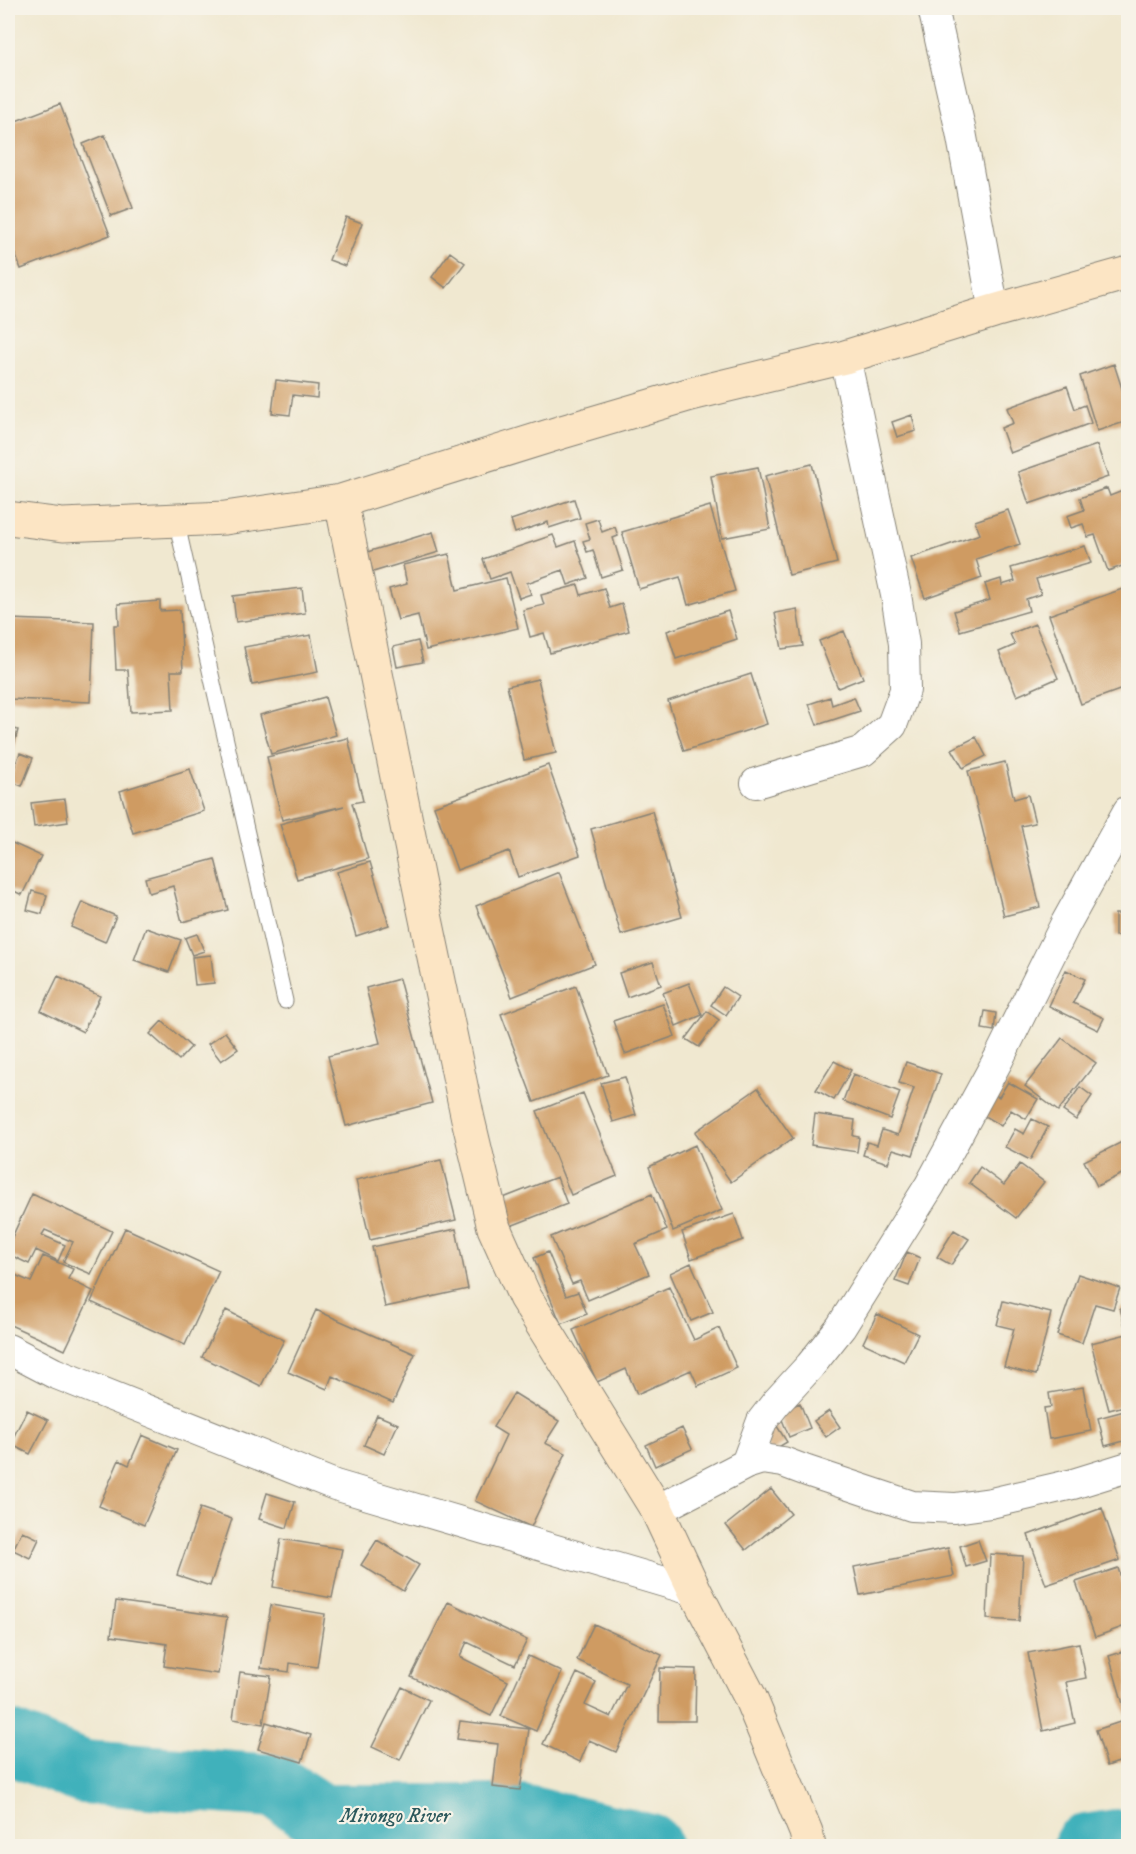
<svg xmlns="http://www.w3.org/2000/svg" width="1136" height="1854" font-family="'IM FELL DW Pica',serif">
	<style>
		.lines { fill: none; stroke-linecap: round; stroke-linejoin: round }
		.river { stroke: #41b1bb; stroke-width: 64 }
		.building { fill: #cf9b62 }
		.lane-casing { stroke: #868276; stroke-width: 17 }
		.street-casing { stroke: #868276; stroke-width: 32 }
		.secondary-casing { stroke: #868276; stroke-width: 35 }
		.lane { stroke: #fff; stroke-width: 15 }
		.street { stroke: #fff; stroke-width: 30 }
		.secondary { stroke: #fce5c4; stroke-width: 33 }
		.labels { text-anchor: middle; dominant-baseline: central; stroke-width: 4.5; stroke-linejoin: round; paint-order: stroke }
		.water-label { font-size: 20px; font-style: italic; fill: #2b585c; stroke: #f7f3e8 }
	</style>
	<rect width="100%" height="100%" fill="#f7f3e8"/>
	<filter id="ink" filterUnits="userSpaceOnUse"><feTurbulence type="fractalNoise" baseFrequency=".0167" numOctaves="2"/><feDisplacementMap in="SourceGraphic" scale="12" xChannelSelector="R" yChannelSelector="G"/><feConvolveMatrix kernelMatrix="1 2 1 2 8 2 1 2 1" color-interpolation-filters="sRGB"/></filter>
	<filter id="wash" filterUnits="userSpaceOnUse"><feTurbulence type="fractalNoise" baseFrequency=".008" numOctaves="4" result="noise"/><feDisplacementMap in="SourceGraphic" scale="24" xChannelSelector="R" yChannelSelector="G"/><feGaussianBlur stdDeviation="1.35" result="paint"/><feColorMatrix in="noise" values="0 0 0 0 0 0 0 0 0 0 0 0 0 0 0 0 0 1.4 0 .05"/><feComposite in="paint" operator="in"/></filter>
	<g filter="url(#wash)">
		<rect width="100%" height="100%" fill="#f0e8d0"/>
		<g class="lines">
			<path class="river" d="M8 1742 83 1772 275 1786 321 1816H521L650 1846
				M1085 1846 1116 1841 1128 1844"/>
		</g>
		<g id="blocks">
			<path class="building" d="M60 104 110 235 21 269 8 235V124Z
				M105 135 133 208 111 216 83 144Z
				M346 217 362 223 345 266 329 260Z
				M450 252 465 263 446 288 432 277Z
				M1114 364 1128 407V421L1097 431 1080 376Z
				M276 380 318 385 317 398 293 395 290 415 272 413Z
				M1067 386 1075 409 1085 405 1091 423 1010 453 1001 428 1013 423 1007 408Z
				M912 415 916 431 897 437 892 422Z
				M1097 445 1108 477 1029 504 1018 472Z
				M812 464 837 563 789 575 765 476Z
				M758 467 770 529 722 538 711 476Z
				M1107 488 1110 496 1125 490 1128 499V564L1108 571 1095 535 1088 537 1083 524 1071 528 1067 516 1084 510 1080 498Z
				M574 499 580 518 549 528 548 522 515 533 511 520Z
				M710 506 735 591 688 605 680 577 639 589 622 532Z
				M1008 510 1020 544 976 559 982 578 925 598 911 558 980 534 975 521Z
				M598 519 602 532 615 527 618 536 613 538 623 570 601 577 593 550 587 552 583 541 590 539 585 523Z
				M433 532 439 552 373 572 367 552Z
				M553 535 558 547 575 541 588 578 568 585 563 570 527 583 531 594 519 598 510 572 490 579 483 559Z
				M1085 546 1091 563 1036 579 1041 594 1026 599 1029 611 960 631 954 611 990 600 985 584 1001 579 1002 585 1015 581 1011 568Z
				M449 554 457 590 506 578 518 628 426 650 418 615 398 620 389 589 407 584 403 565Z
				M578 585 581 595 604 588 610 608 622 604 629 631 550 653 544 633 530 637 523 610 544 605 541 595Z
				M1128 587V687L1081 704 1049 615Z
				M302 588 305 613 236 622 233 596Z
				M160 601V611L180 610 183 671H171L173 710 131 712 128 670H116L114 625H119L118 604Z
				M797 609 803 646 782 649 775 613Z
				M728 611 737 639 676 659 667 631Z
				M10 619 94 622 91 702 8 699V643H9Z
				M1035 624 1058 678 1017 696 999 652 1015 645 1010 634Z
				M844 631 863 678 838 688 819 641Z
				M311 635 318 672 252 685 244 647Z
				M418 641 423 662 397 667 393 647Z
				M751 674 767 724 684 751 668 701Z
				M538 679 556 753 524 760 507 686Z
				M325 697 336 735 271 754 260 715Z
				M830 697 832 705 854 697 860 711 817 725 809 704Z
				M9 728 18 730 12 753 8 751Z
				M976 737 986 756 963 768 952 749Z
				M348 738 363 801 352 803 368 859 297 879 280 824 344 806 282 820 267 757Z
				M20 753 33 758 22 786 9 781Z
				M1005 762 1014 799 1028 795 1035 823 1021 826 1040 907 1004 916 968 771Z
				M548 765 580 855 518 877 509 851 457 870 434 806Z
				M190 769 204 811 133 833 120 791Z
				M65 799 68 822 34 827 31 803Z
				M652 811 682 917 621 935 591 829Z
				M10 842 41 856 22 895 8 888V847Z
				M215 859 228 910 182 922 173 886 149 893 145 878Z
				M370 862 389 925 356 936 337 872Z
				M559 872 595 964 512 997 476 906Z
				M32 891 47 895 42 914 27 910Z
				M82 902 116 916 105 942 71 927Z
				M1115 914H1128V935L1115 936Z
				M146 928 181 940 169 972 134 960Z
				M197 934 204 951 192 955 185 938Z
				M211 955 214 983 195 985 192 957Z
				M653 962 661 985 627 997 619 973Z
				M1066 970 1085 979 1073 1003 1104 1018 1098 1030 1049 1006Z
				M58 976 100 996 83 1032 41 1011Z
				M399 979 432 1103 346 1126 328 1056 380 1043 366 988Z
				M689 983 702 1015 676 1026 663 993Z
				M576 986 608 1075 534 1102 501 1014Z
				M723 987 738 997 726 1015 711 1005Z
				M663 1004 675 1036 625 1054 613 1021Z
				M707 1011 719 1020 699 1047 686 1039Z
				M985 1011 996 1013 994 1031 982 1029Z
				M162 1021 191 1047 179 1060 150 1034Z
				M225 1032 238 1049 221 1061 208 1044Z
				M1062 1038 1096 1063 1058 1111 1025 1086Z
				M834 1061 851 1070 834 1100 816 1090Z
				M906 1062 941 1074 913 1155 893 1149 888 1163 863 1155 867 1142 877 1145 882 1130 898 1135 914 1088 899 1083Z
				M853 1074 900 1092 890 1119 843 1101Z
				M625 1077 636 1115 613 1122 601 1083Z
				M1008 1082 1038 1099 1026 1119 1011 1110 1001 1126 981 1114 993 1094 999 1097Z
				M1080 1087 1092 1096 1076 1120 1063 1111Z
				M758 1088 793 1138 731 1182 695 1132Z
				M583 1093 617 1176 571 1195 537 1111Z
				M815 1114 855 1120 853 1136 859 1137 857 1152 811 1145Z
				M1032 1119 1048 1127 1030 1160 1005 1147 1015 1129 1024 1134Z
				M1128 1139V1171L1097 1186 1084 1161Z
				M695 1145 722 1210 673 1231 649 1167Z
				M441 1160 456 1220 370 1240 356 1180Z
				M1020 1164 1044 1182 1016 1218 969 1183 980 1167 1004 1185Z
				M557 1177 567 1204 503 1229 493 1202Z
				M32 1194 112 1231 91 1274 63 1262 73 1242 45 1230 42 1235 65 1245 58 1261 36 1250 29 1264 8 1254V1246Z
				M652 1194 667 1230 635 1244 649 1274 588 1300 580 1281 572 1284 551 1237Z
				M734 1214 743 1240 691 1259 682 1232Z
				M125 1228 219 1271 185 1345 91 1302Z
				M456 1229 468 1289 385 1307 372 1247Z
				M954 1230 969 1239 951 1265 937 1257Z
				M548 1252 566 1296 578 1292 587 1314 561 1324 534 1258Z
				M907 1252 920 1258 909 1286 895 1281Z
				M43 1256 73 1269 68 1279 93 1291 65 1350 8 1324V1272L31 1282Z
				M691 1263 713 1312 691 1321 670 1273Z
				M1078 1274 1120 1288 1113 1309 1095 1304 1082 1343 1057 1335Z
				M669 1287 694 1340 719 1328 737 1368 698 1386 691 1370 637 1394 626 1369 597 1382 573 1330Z
				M1003 1301 1051 1313 1036 1375 1004 1367 1014 1329 997 1325Z
				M1128 1306V1405L1109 1410 1091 1343 1127 1334 1120 1308Z
				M226 1310 284 1340 261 1386 202 1357Z
				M316 1310 415 1354 393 1403 332 1376 327 1389 288 1372Z
				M877 1314 918 1334 904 1362 863 1343Z
				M1083 1387 1091 1431 1049 1439 1044 1408 1051 1407 1049 1393Z
				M514 1393 559 1421 545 1443 566 1453 531 1527 475 1501 506 1435 493 1427Z
				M800 1403 810 1428 789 1437 779 1412Z
				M27 1410 48 1420 30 1454 10 1444Z
				M1128 1410V1440L1105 1446 1098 1418Z
				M829 1411 840 1427 826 1437 814 1421Z
				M377 1415 398 1424 384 1454 364 1445Z
				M775 1423 787 1442 770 1452 758 1433Z
				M682 1428 692 1449 655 1466 646 1445Z
				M142 1435 177 1450 144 1525 99 1506 119 1460 129 1465Z
				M771 1489 791 1514 746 1550 726 1525Z
				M267 1493 295 1502 287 1528 259 1519Z
				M200 1508 232 1519 210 1586 177 1575Z
				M1102 1508 1120 1560 1046 1585 1028 1535Z
				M22 1531 39 1539 30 1558 13 1550Z
				M281 1539 342 1549 332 1598 273 1587Z
				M377 1540 419 1565 403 1591 361 1565Z
				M978 1540 986 1561 966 1567 960 1546Z
				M948 1548 954 1576 860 1595 854 1567Z
				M990 1554 1023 1556 1019 1621 987 1619Z
				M1118 1568 1128 1599V1625L1095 1637 1076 1582Z
				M116 1601 227 1617 218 1674 164 1666 167 1644 111 1636Z
				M448 1602 527 1640 515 1665 467 1642 460 1657 508 1681 491 1716 411 1677Z
				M271 1605 325 1614 317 1667 290 1663 289 1672 261 1668Z
				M594 1624 662 1655 616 1752 589 1740 580 1762 543 1744 577 1673 596 1682 585 1705 611 1717 627 1684 577 1660Z
				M1079 1643 1086 1678 1066 1682 1075 1723 1043 1731 1028 1653Z
				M1128 1650V1721L1109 1656Z
				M528 1656 562 1672 536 1731 501 1716Z
				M660 1668 696 1669 695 1721H659Z
				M240 1672 271 1676 263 1724 233 1719Z
				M402 1687 429 1700 400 1760 372 1747Z
				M1126 1720 1128 1728V1759L1107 1766 1096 1730Z
				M460 1721 529 1729 520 1790 493 1787 498 1744 457 1739Z
				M266 1722 311 1735 302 1762 258 1749Z"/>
		</g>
	</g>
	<g filter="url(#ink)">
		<use href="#blocks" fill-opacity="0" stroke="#868276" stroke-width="1.5"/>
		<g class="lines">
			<defs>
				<path id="lane" d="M176 520 285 1001"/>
				<path id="street" d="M933 8 961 132 994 311
					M756 783 863 751 892 725 905 690 904 644 896 595 845 357
					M8 1349 54 1373 335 1485 695 1591
					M746 1464 762 1421 776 1403 810 1366 841 1327 930 1185 999 1058 1066 923 1128 811
					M657 1510 746 1464 762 1459 783 1462 807 1471 912 1506 955 1508 991 1503 1073 1484 1128 1467"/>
				<path id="secondary" d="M341 501 422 900 468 1119 494 1228 525 1297 657 1510 695 1591 750 1697 806 1832 809 1846
					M8 518 63 525 225 518 341 501 562 432 691 394 845 357 994 311 1128 273"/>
			</defs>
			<use href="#lane" class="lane-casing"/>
			<use href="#street" class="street-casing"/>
			<use href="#secondary" class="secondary-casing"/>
			<use href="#lane" class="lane"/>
			<use href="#street" class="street"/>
			<use href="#secondary" class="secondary"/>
		</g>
	</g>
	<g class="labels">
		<g class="water-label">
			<text x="395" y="1816">Mirongo River</text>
		</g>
	</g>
	<rect width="1136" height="1854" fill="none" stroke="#f7f3e8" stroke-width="30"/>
</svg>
